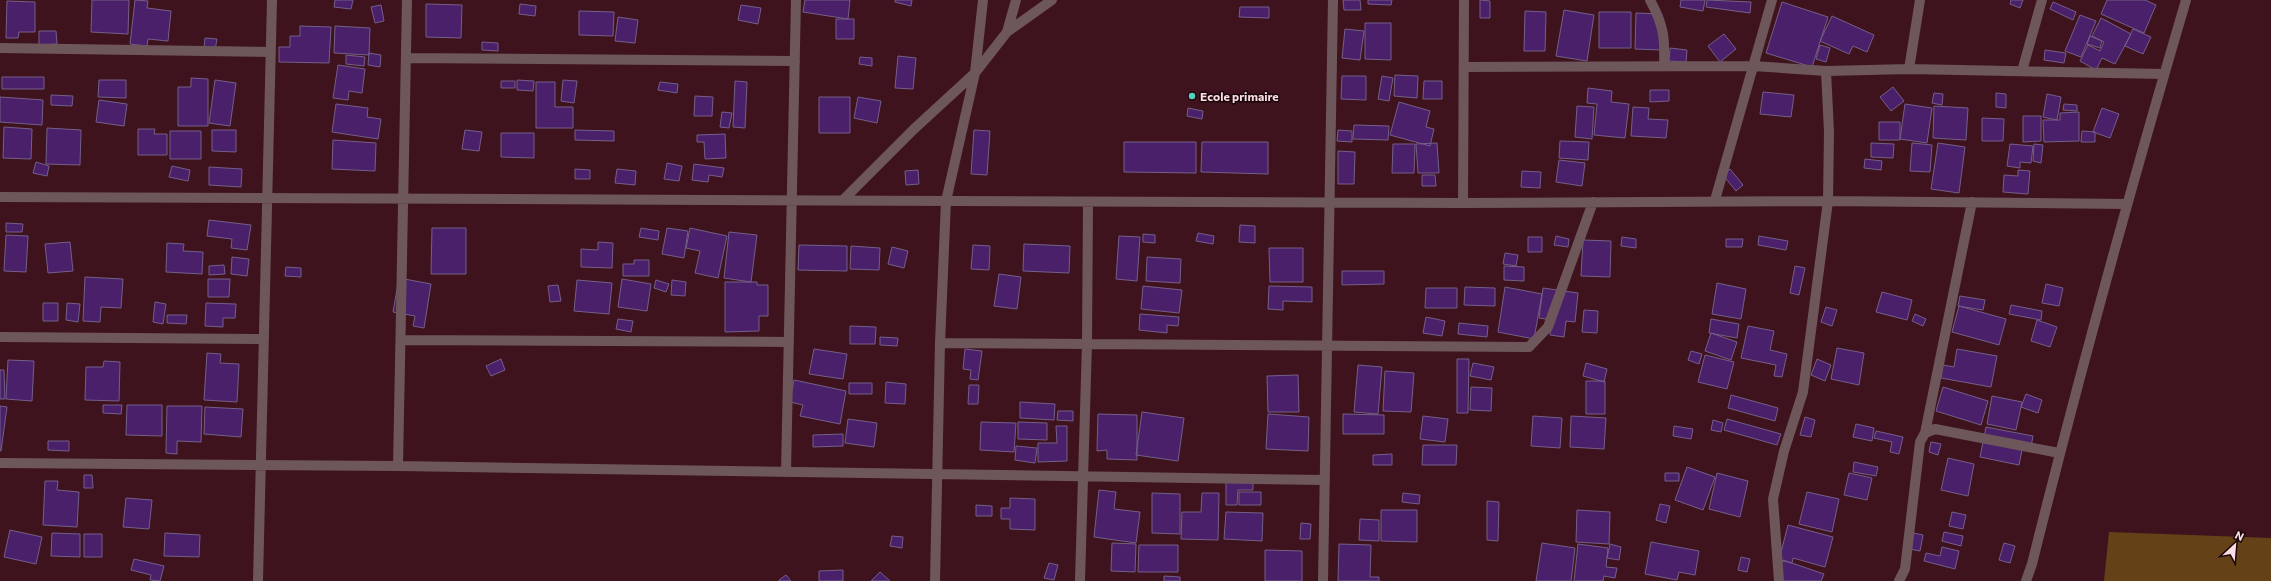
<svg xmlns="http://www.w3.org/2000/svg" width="2271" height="581" font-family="Commissioner,sans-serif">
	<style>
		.forest { fill: #644117 }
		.building { fill: #492069; stroke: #745f89 }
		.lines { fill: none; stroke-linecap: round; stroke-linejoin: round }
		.minor { stroke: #6e575b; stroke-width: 10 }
		.poi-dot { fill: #56cec3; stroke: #1a070b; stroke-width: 1.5 }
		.labels { text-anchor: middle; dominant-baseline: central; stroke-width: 3; stroke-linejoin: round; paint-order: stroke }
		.poi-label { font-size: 12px; font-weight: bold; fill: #fcdde2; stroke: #1a070b; text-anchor: start }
	</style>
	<rect width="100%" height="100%" fill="#3f131e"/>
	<path class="forest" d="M2109 532 2271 538V581H2104Z"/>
	<path class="building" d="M92 0H129L128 34 91 32Z
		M135 0 148 1 147 8 171 11 168 41 148 39 147 46 130 44Z
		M335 0H353L351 9 334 7Z
		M805 0H850L848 19 803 12Z
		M895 0H912L911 6 895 2Z
		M1343 0H1360L1361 10H1344Z
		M1368 0H1392L1391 5 1368 4Z
		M1480 0 1490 1V18H1480Z
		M1681 0H1705L1703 11 1680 7Z
		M1707 0 1751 2 1750 13 1706 7Z
		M2011 0H2023L2020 8 2010 4Z
		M2107 0H2145L2156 5 2144 33 2101 14Z
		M7 1 35 2V32H19L18 38H6Z
		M1782 2 1828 17 1812 67 1766 53Z
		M2053 2 2076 12 2073 20 2050 9Z
		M426 4 462 5 461 38 426 37Z
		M520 4 536 6 535 16 519 14Z
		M381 5 384 21 375 23 371 7Z
		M741 5 761 8 758 24 738 20Z
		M1240 7H1269V18L1239 17Z
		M1564 10 1594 15 1587 61 1556 56Z
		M579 11 614 12 613 36 579 35Z
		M1525 11 1546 12 1545 51H1524Z
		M1599 12H1631V48H1599Z
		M1636 13 1662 14V50L1635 49Z
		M2080 15 2096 21 2081 57 2065 51Z
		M1832 16 1874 35 1867 52 1853 46 1849 54 1820 41Z
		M618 17 638 20 635 43 615 41Z
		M2101 18 2131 34 2115 64 2102 58 2096 70 2080 61 2088 45 2100 51 2104 42 2092 36Z
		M836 19H854V39H836Z
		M1365 23H1391V60L1365 59Z
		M300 26 331 27 329 63 279 62V47H290V36H300Z
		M335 26 370 28 369 55 334 53Z
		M1345 29 1364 31 1360 60 1342 58Z
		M2133 29 2151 37 2143 54 2125 46Z
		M39 31H56L57 44 39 45Z
		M1724 34 1736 49 1720 62 1708 46Z
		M2090 36 2102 41 2100 48 2087 44Z
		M205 38 217 39 215 50 204 48Z
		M482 42 498 43V51L482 50Z
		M1820 45 1830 48 1826 62 1816 59Z
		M1670 48 1687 50 1686 62 1669 61Z
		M2045 50 2066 53 2064 63 2044 60Z
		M369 53 381 55 380 67 368 65Z
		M346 55 365 57 364 66 346 64Z
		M898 56 916 58 913 89 895 88Z
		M860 57 872 58V66L859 64Z
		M338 65 365 69 362 93 349 91 348 100 333 98Z
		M1395 75 1418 76 1417 98 1394 96Z
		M1342 76H1366V100L1341 99Z
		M1382 76 1393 78 1389 101 1378 99Z
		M2 77H44V89H2Z
		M191 78 208 79V126H178V87H191Z
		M99 80H126V98L98 97Z
		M215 80 236 83 230 126 209 123Z
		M517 80 534 81 533 91 517 90Z
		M563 80 577 81 574 103 561 101Z
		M501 81H515V88H501Z
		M735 81 747 82 745 128 733 127Z
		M1424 81H1442V99H1423Z
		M536 82H555V107H573V128H536Z
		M660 82 678 84 677 93 658 90Z
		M1893 87 1904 101 1891 111 1880 97Z
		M1588 88 1612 91 1611 102 1629 104 1625 138 1594 135 1597 104 1587 103Z
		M1650 90H1669V101L1650 102Z
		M1763 92 1794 95 1791 117 1760 114Z
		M1934 93 1943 94 1942 105 1932 103Z
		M1996 93 2006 94V108L1996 107Z
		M2047 94 2061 97 2057 120 2043 117Z
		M51 95 73 96 72 106 51 105Z
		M695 96 713 97 712 116H694Z
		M0 97 43 100 42 125 0 122Z
		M819 97H850V133H819Z
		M858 97 881 101 877 123 854 118Z
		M99 100 127 104 124 126 96 122Z
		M1399 102 1430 111 1426 127 1434 129 1430 146 1390 135Z
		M336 104 368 108 367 117 381 119 378 139 332 132Z
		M1905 104 1932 108 1927 143 1900 139Z
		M2064 104 2077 105V111L2063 110Z
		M1577 106 1594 107 1592 139 1575 137Z
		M1934 106 1968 108 1966 140 1933 138Z
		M1633 107 1649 108 1648 119 1668 120 1666 138 1631 136Z
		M1188 108 1203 111 1202 119 1187 116Z
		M2102 108 2119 114 2110 138 2093 132Z
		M722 112 732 113 729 128 720 127Z
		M2079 112V141L2044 142 2043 120H2060V113Z
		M2023 116H2041V141L2023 142Z
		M1982 118 2004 119 2003 141H1982Z
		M1879 122H1900V140H1879Z
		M1354 125 1389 126 1388 140 1353 139Z
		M4 127 32 129 31 159 3 158Z
		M47 128 81 130 80 165 46 164Z
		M138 129H155L154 134H167V155H138Z
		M212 130H236V152L212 151Z
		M465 130 482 132 479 151 462 149Z
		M575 130 614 131V141L575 140Z
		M974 130 990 131 987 175 971 174Z
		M1338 130 1352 131V142L1337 141Z
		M170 131H201V159H170Z
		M2082 131 2095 132V142H2081Z
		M501 133H534V158L501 157Z
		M725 134 726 158 705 159 704 142H697V135Z
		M333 140 376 143 375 171 332 169Z
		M1560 141 1589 142 1588 160 1559 158Z
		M1124 142H1196V173L1124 172Z
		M1202 142H1268V174L1201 172Z
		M1437 143 1439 173H1418L1416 144Z
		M1871 143 1894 144 1893 158 1871 157Z
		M1912 143 1932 145 1930 172 1910 171Z
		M1938 143 1965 147 1959 193 1931 189Z
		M1393 144H1415L1414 173H1392Z
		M2010 144 2033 146 2031 163 2020 162V168L2007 166Z
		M2034 144 2043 145 2041 163 2033 161Z
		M1338 151 1355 152 1354 184H1338Z
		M1865 159 1882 161 1881 170 1864 168Z
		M1559 160 1585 163 1582 186 1556 182Z
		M36 162 49 166 47 176 33 173Z
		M667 163 682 166 679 181 664 179Z
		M694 164 724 168 722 177 709 175 708 182 692 180Z
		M172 166 190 170 188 181 169 177Z
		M209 167 242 169 241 187 209 185Z
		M575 169 590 170V179H575Z
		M617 169 636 171 635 185 615 183Z
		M1730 169 1743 185 1736 191 1723 175Z
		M918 170 919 184 906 185 905 171Z
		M2018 170 2030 171 2028 194 2003 192 2004 175 2018 176Z
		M1522 171 1541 172 1540 188 1521 187Z
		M1422 175H1435L1436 186H1422Z
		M209 220 251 225 247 250 231 248 232 239 207 236Z
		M6 223 23 224 22 232H6Z
		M1240 225 1255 226V243L1239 242Z
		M432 228H466V274H431Z
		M641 228 659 231 658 240 639 237Z
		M667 228 688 231 684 258 662 254Z
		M690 228 727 236 718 278 695 273 700 251 686 248Z
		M729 232 757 235 751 282 724 278Z
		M1198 233 1214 236 1213 244 1196 241Z
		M1143 234 1155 235V243L1143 242Z
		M6 235 28 236 26 272 4 271Z
		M1119 236 1140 237 1137 281 1116 279Z
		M1556 236 1569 239 1568 247 1554 245Z
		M1759 236 1788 241 1786 250 1758 245Z
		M1528 237H1542V252H1528Z
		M1622 237 1636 239V248L1621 246Z
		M1726 239H1743L1742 247H1726Z
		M1583 240 1611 241 1610 277 1581 276Z
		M70 242 73 271 48 273 45 244Z
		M598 242 613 243 612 268 581 267V249L598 250Z
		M167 243 184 244 183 251 203 252 202 274 166 272Z
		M1024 244 1070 246 1069 273 1023 271Z
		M799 245 847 246V271L798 270Z
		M973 245 990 246 989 270 971 269Z
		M851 246 880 248 879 270 850 269Z
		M892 247 908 251 904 268 888 264Z
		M1269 248H1303V282H1270Z
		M1505 253 1518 255 1516 266 1503 264Z
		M232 257 249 259 247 276 231 274Z
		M1147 257 1181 259 1180 283 1146 281Z
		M634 260H649V276H623V264H634Z
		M224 265 225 274 209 275V266Z
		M1504 266 1524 267V281L1504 280Z
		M1795 266 1805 268 1799 295 1790 293Z
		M286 267 301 268V277L285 276Z
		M1342 271H1384V284L1342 285Z
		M999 274 1021 277 1017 309 994 306Z
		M85 277 123 279 121 308 101 307 100 322 83 321Z
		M399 278 431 284 424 328 413 326 415 316 393 312Z
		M208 279H230L229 297H208Z
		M622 279 651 284 647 311 618 307Z
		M577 280 612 283 609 314 574 311Z
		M656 280 669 284 666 292 654 288Z
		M672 280 686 282 685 296 671 295Z
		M725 282H757V285H768V316H759V331L725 332Z
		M1717 283 1746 289 1741 319 1712 314Z
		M2046 284 2063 288 2059 306 2042 303Z
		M558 285 561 301 550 302 548 286Z
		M1143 286 1182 290 1179 313 1141 309Z
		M1269 286 1312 287V302L1283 301V310L1268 309Z
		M1465 287 1495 288V306L1464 305Z
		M1505 287 1542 294 1534 339 1498 332Z
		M1426 288H1457V308H1425Z
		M1543 288 1578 293 1575 322 1566 321 1564 337 1550 335 1552 320 1539 318Z
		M1882 292 1912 300 1907 320 1876 312Z
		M1960 296 1985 300 1983 310 1958 306Z
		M155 302 166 304 163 324 153 322Z
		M43 303H58V321H43Z
		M67 303 80 304 78 322 66 320Z
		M206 303 236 304 235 318H223V327L205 326Z
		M2011 305 2042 311 2041 320 2009 314Z
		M1959 306 2006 319 1999 345 1952 332Z
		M1826 307 1837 310 1832 326 1821 322Z
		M1584 310 1598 311 1597 333 1582 332Z
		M1140 314 1179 317 1178 326 1167 325V333L1139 330Z
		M1915 314 1926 319 1923 326 1912 321Z
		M167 315H187L186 324 167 323Z
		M1426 317 1445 321 1442 336 1423 333Z
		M618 319 633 321 631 332 616 329Z
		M1711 319 1739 324 1737 338 1709 333Z
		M2037 320 2057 327 2050 347 2031 341Z
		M1459 323 1488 326 1487 337 1458 334Z
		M850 326 876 327 875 344H850Z
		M1748 326 1774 331 1770 350 1787 354 1782 377 1774 376 1776 365 1741 358Z
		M1711 333 1737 342 1731 360 1705 351Z
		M880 337 898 338 897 346 880 345Z
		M1837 348 1864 353 1859 385 1831 379Z
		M814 349 847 354 843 379 809 374Z
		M965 349 982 351 978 380 970 379 971 370 963 369Z
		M1957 349 1997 356 1991 387 1941 378 1943 365 1954 367Z
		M1691 351 1702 354 1699 364 1688 360Z
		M207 353 221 354 220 363 239 364 237 402 204 400Z
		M1705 355 1734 362 1727 389 1698 382Z
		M501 359 505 370 491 376 486 366Z
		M1457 359H1469L1468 413H1457Z
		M1817 359 1831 365 1825 381 1811 375Z
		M8 360 34 361 32 401 6 399Z
		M104 361 120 362 119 401 85 400 86 367H103Z
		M1473 363 1494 367 1491 380 1470 376Z
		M1586 363 1607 369 1604 382 1583 376Z
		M1358 365 1382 367 1378 414 1354 412Z
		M0 370H4L5 399H0Z
		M1385 371 1414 373 1411 412 1383 411Z
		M1298 375 1299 412H1268L1267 376Z
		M794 380 846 391 840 424 800 416 803 405 790 402Z
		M1586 381H1605V414H1586Z
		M886 382 906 384 905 404 885 403Z
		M849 383H872V394H849Z
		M969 385H979L978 404H968Z
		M1471 387 1492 388 1491 411 1470 410Z
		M1943 387 1988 401 1981 425 1936 411Z
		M2026 394 2042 400 2038 413 2021 407Z
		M1731 395 1778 408 1775 421 1728 408Z
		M1992 396 2022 402 2016 430 1987 424Z
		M1020 402 1055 404 1054 420 1020 418Z
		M103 405H122L121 414 103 413Z
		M127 405H162V436L126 435Z
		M0 406 7 407 1 451H0Z
		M167 406H202L201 442 177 441V454L166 453Z
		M205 407 243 409 241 437 204 434Z
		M1058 411H1073V421L1057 420Z
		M1142 412 1184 418 1178 461 1136 455Z
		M1098 414 1137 415V460L1107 459V450L1097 451Z
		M1268 414 1309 417 1308 451 1266 449Z
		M1343 414 1384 415V434H1343Z
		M1423 416 1448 419 1445 442 1420 439Z
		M1533 416 1562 418 1560 448 1531 446Z
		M1571 416 1606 418 1604 449 1570 447Z
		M1805 417 1815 420 1811 437 1800 435Z
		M848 419 877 423 874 447 845 443Z
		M1727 419 1781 434 1777 445 1724 430Z
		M1713 420 1723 423 1721 432 1711 430Z
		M981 422 1016 423 1014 452 980 450Z
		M1018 422 1047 423V440L1018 439Z
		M1856 424 1874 428 1872 441 1853 437Z
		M1056 426H1067V461L1038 462V443H1057Z
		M1674 426 1693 429 1691 439 1673 436Z
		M1986 427 2033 436 2031 447 2023 445 2019 465 1980 457Z
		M1876 431 1903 437 1899 454 1890 452 1892 442 1874 438Z
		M843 434V446L813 447V435Z
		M48 441H69V451L48 450Z
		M1931 442 1941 444 1938 455 1929 452Z
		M1423 445H1457L1456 465H1422Z
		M1016 446 1037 448 1035 463 1015 460Z
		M1392 454V465H1373V455Z
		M1948 458 1974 464 1968 496 1941 490Z
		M1854 462 1878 467 1876 476 1853 472Z
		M1687 467 1715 477 1703 510 1675 500Z
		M1665 473H1679V481H1665Z
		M1717 473 1748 481 1740 517 1709 509Z
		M1849 473 1872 478 1867 500 1844 495Z
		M84 475H92L93 488H84Z
		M45 481H58L57 490 79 492 77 527 43 525Z
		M1226 482H1253V490H1238L1237 505H1226Z
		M1099 490 1116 492 1114 509 1140 512 1136 543 1094 537Z
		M1239 492H1261V505H1239Z
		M1807 492 1839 499 1832 532 1799 524Z
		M1152 493 1180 494V534L1152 533Z
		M1202 493H1219L1218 540 1181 539 1182 512H1201Z
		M1403 493 1420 495 1419 504 1402 502Z
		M126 498 152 500 149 529 123 527Z
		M1010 498 1035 499V530L1010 529V519H1001V508H1010Z
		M1487 501 1499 502 1498 541 1487 540Z
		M1660 504 1670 506 1666 523 1656 520Z
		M976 505 992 506V516H976Z
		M1381 510H1417V542L1381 541Z
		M1577 510 1610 512 1609 544 1576 542Z
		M1226 512 1263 513 1262 541 1224 539Z
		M1952 512 1966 515 1963 529 1949 526Z
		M1360 519 1379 520V541L1359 540Z
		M1301 523 1311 524 1310 539H1300Z
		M1788 525 1833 537 1825 567 1793 558 1792 563 1779 560Z
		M10 530 42 537 36 564 4 557Z
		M1944 532 1963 536 1961 546 1942 541Z
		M52 533 80 534V557L51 556Z
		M165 533 200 535 199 557 164 556Z
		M1913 533 1923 535 1920 551 1910 549Z
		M84 534H102V557H84Z
		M892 536 903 537 902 548 890 546Z
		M1651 542 1699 551 1695 575 1679 572 1677 580 1645 574Z
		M1112 543 1136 544 1135 572 1111 571Z
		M1542 543 1575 548 1571 581H1536Z
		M2004 543 2015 546 2010 563 1999 560Z
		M1339 544 1371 545 1370 577H1379V581H1338Z
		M1578 544 1608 548 1606 567 1617 568 1615 578 1604 576 1603 581H1574Z
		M1610 544 1621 547 1619 560 1607 558Z
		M1139 545H1178V572H1138Z
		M1942 547 1959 551 1955 569 1924 561 1926 553 1940 556Z
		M1265 550 1302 551V581H1265Z
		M1741 557 1750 559 1747 572 1738 570Z
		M134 559 164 566 160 581 150 580 151 575 131 570Z
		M1783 560 1824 574 1821 581H1782L1776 579Z
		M1049 563 1058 565 1054 580 1044 578Z
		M843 570V581H819V571Z
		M880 572 890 581H871Z
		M786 575 791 581H779V580Z
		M1164 576 1180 577V581H1164Z"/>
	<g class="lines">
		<path class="minor" d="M1650 0C1664 26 1665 38 1664 66
			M1007 32 1016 0
			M0 48 271 52
			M406 58 795 61
			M1464 67 1753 66 1826 71 1909 69 2164 74
			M1909 69 1920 0
			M2022 71 2042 0
			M0 197 1463 203 1828 201 2127 204
			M1715 200 1772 0
			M842 201 914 129 975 73 1007 32 1052 0
			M1463 203 1464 0
			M0 337 264 339
			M401 340 789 342
			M940 343 1529 347 1548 327 1593 202
			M1925 433 1972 202
			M0 463 398 466 1325 480
			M398 466 407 0
			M786 472 796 0
			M258 581 272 0
			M935 581 940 343 946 201 975 73 983 0
			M1080 581 1087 343 1088 202
			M1323 581 1333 0
			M1779 581 1773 499 1784 451 1803 392 1828 201 1829 132 1826 71
			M1899 581 1905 569 1920 442 1925 433 1935 429 2059 453
			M2026 581 2032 564C2079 375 2131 187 2186 0"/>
	</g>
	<circle class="poi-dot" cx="1192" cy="96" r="4"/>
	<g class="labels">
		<g class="poi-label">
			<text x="1200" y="96">Ecole primaire</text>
		</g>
	</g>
	<g transform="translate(2235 545) rotate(26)" stroke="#1a070b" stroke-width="3" paint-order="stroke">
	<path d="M0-3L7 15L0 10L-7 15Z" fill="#fcdde2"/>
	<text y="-6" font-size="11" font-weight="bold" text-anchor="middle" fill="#fcdde2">N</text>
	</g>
</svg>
